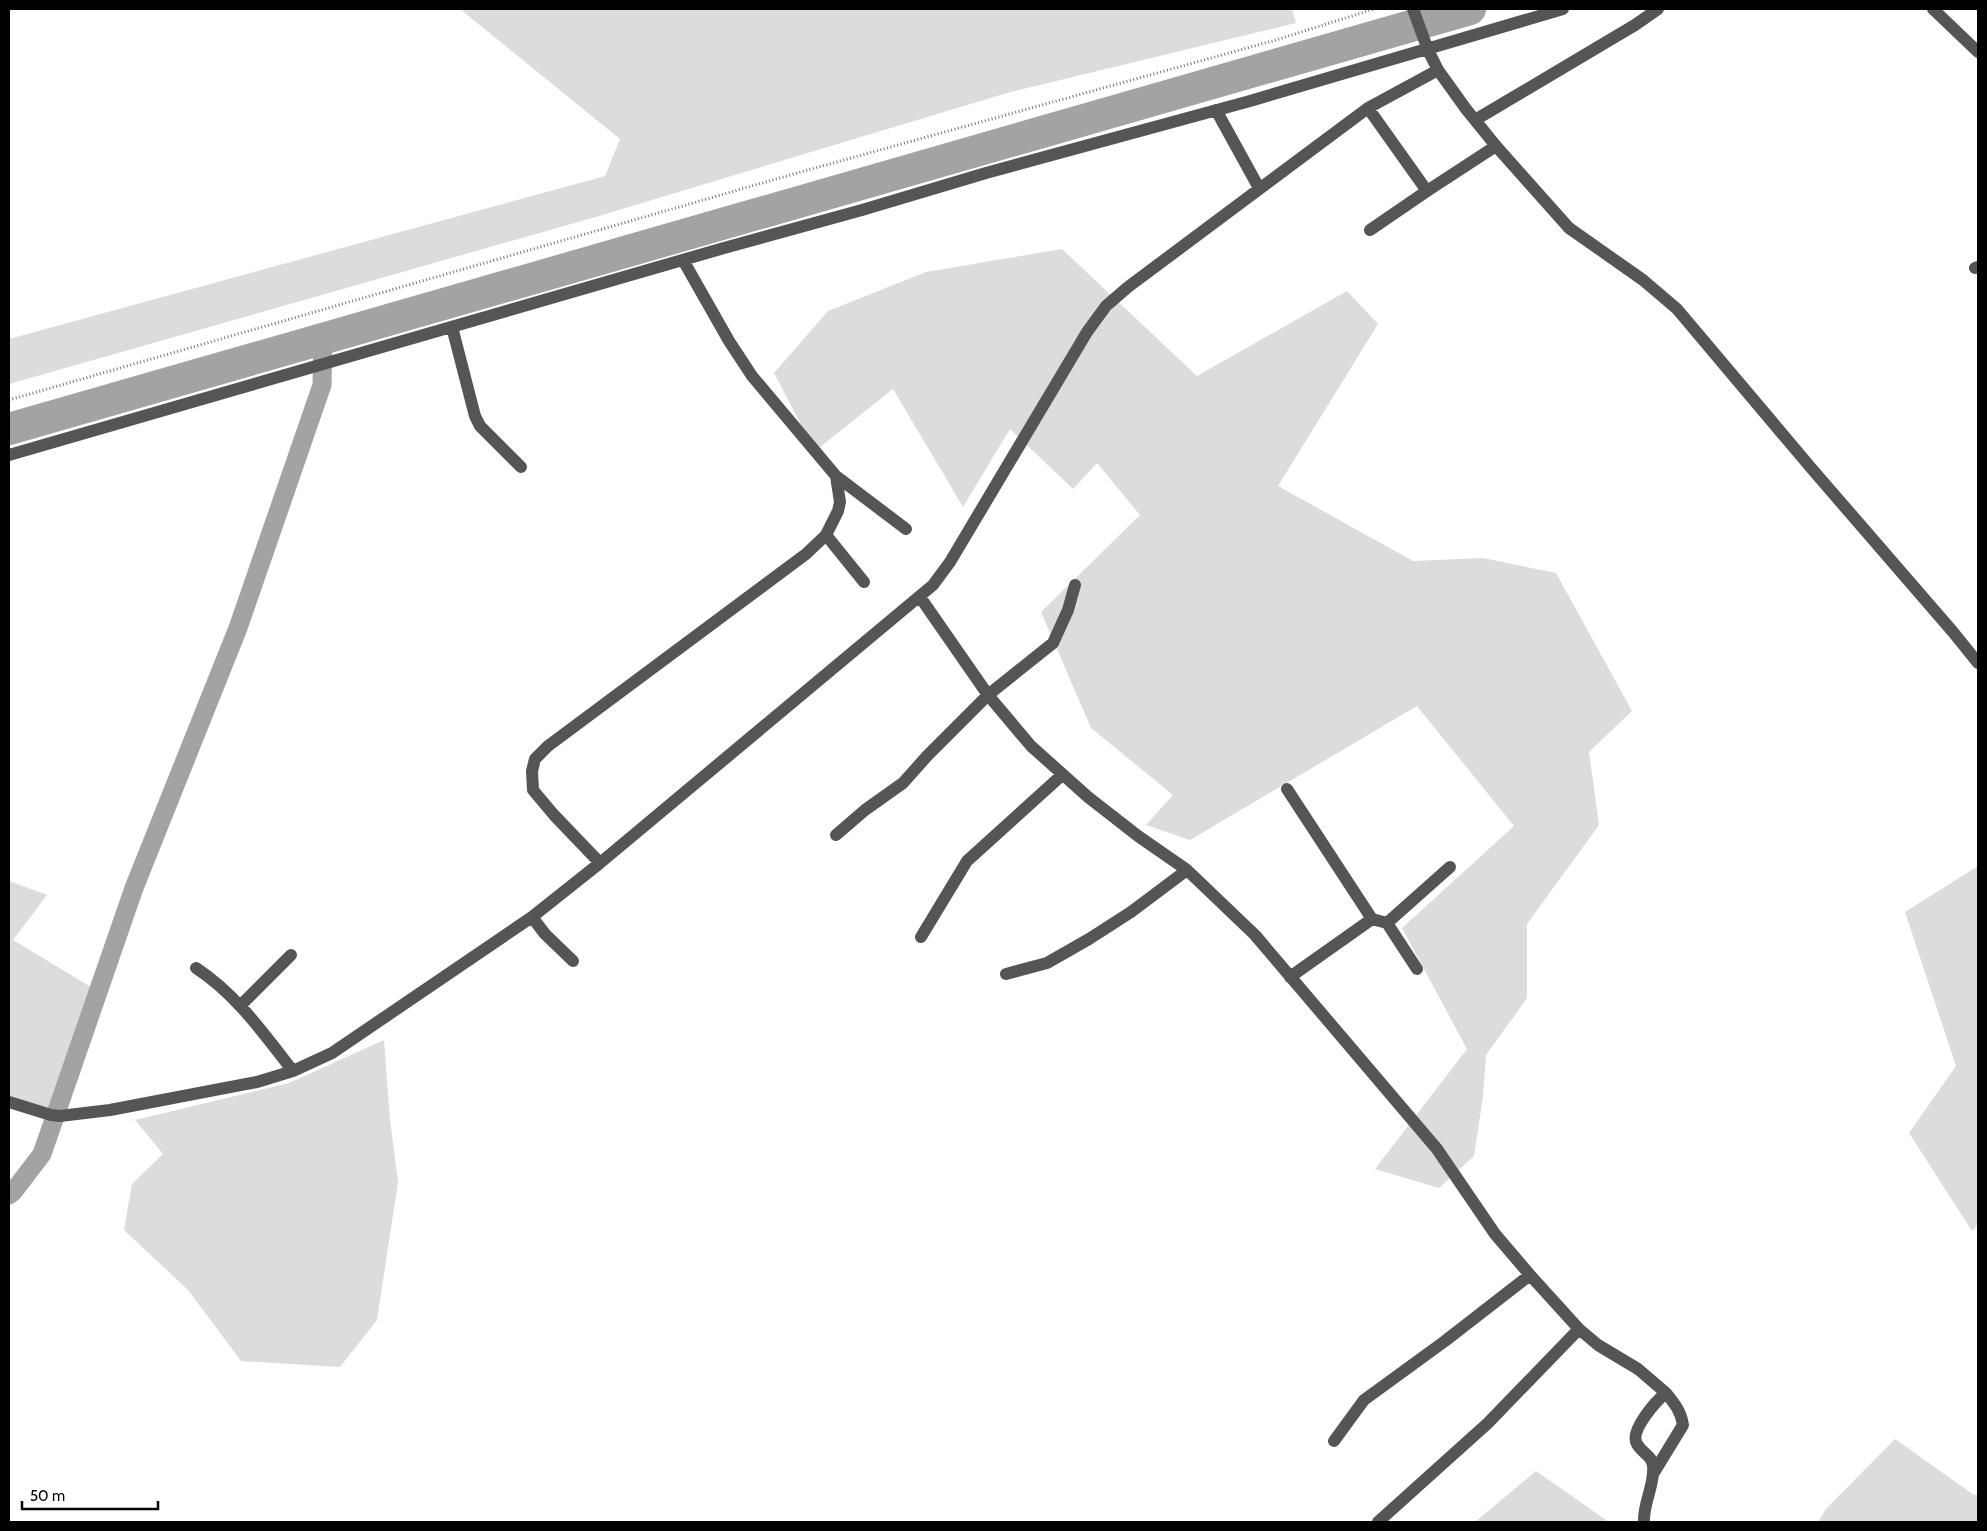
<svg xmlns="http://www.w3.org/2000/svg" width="1987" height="1531" font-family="Cabin,sans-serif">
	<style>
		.green { fill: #dcdcdc }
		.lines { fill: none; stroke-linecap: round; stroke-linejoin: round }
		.canal { stroke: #a3a3a3; stroke-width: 19 }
		.river { stroke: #a3a3a3; stroke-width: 32 }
		.path { stroke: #777; stroke-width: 3; stroke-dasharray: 1 2.5; stroke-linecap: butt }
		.minor { stroke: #555; stroke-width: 12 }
	</style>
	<rect width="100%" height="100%" fill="#fff"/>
	<path class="green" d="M460 9H1292L1296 23 1007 93 599 216 9 384V339L605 176 620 139Z
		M1062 249 1197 376 1347 291 1378 324 1278 486 1413 561 1483 558 1556 573 1632 711 1589 752 1599 825 1527 924V998L1486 1055 1483 1097 1474 1156 1439 1188 1375 1169 1467 1049 1402 928 1514 826 1417 706 1190 840 1146 825 1173 795 1091 728 1041 612 1140 515 1097 463 1073 489 1010 429 963 507 893 389 815 451 774 373 828 311 926 272Z
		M1978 866V1225L1972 1231 1909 1133 1956 1066 1905 912Z
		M9 881 47 895 13 940 104 995 78 1057 61 1108 21 1110 9 1105Z
		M384 1040 390 1120 398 1182 377 1320 340 1367 241 1361 188 1290 124 1230 132 1184 163 1154 135 1120 289 1083Z
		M1895 1439 1974 1495 1978 1494V1522H1818L1826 1509Z
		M1536 1471 1609 1522H1475Z"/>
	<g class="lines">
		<path class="canal" d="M9 1195 13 1192 42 1154 134 888 238 628 322 385 323 338"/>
		<path class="river" d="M9 429 1470 9"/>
		<path class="path" d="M9 400 797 173 1276 40 1374 9"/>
		<path class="minor" d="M1413 9 1428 50 1438 70 1466 109 1496 146 1569 228 1643 280 1677 309 1812 469 1953 632 1978 663
			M1933 9 1978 52
			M1368 108 1427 191
			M1216 110 1259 188
			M1475 120 1635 25 1658 9
			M1370 230 1427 191 1496 146
			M1975 268 1978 267
			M452 327 475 416 480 426 521 467
			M9 455 724 248 862 210 986 173 1250 101 1563 9
			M836 476 906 529
			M826 535 864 582
			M920 597 988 695 1031 746 1088 797 1138 836 1187 870 1255 935 1437 1149 1495 1234 1530 1275 1579 1329 1598 1345 1638 1369 1666 1393C1656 1401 1629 1431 1637 1444 1644 1456 1655 1455 1653 1473 1652 1490 1643 1506 1644 1522
			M1287 789 1372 919
			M836 835 865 810 903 783 927 756 988 695 1053 643 1068 610 1075 585
			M600 863 554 815 533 790 532 771 535 759 548 746 806 554 826 535 838 511 840 502 836 476 752 376 729 341 683 260
			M532 917 545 934 573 961
			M1387 923 1450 867
			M921 937 967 861 1062 775
			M196 968C236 994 264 1034 293 1071
			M1006 974 1047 963 1089 939 1131 912 1187 870
			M1290 977 1372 919 1387 923 1417 969
			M240 1006 291 955
			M9 1102 51 1115 60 1116 110 1110 257 1082 293 1071 332 1053 532 917 600 863 933 585 950 562 1087 332 1106 306 1128 287 1368 108 1438 70
			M1334 1441 1364 1400 1445 1341 1530 1275
			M1653 1474 1683 1425C1681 1411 1674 1403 1666 1393
			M1378 1522 1488 1423 1579 1329"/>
	</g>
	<rect width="1987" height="1531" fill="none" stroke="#000000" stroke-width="20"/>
	<path d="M22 1501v8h136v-8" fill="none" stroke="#000000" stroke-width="2.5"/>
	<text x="30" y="1501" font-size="15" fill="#000000" stroke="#ffffff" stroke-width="4" paint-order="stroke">50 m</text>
</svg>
